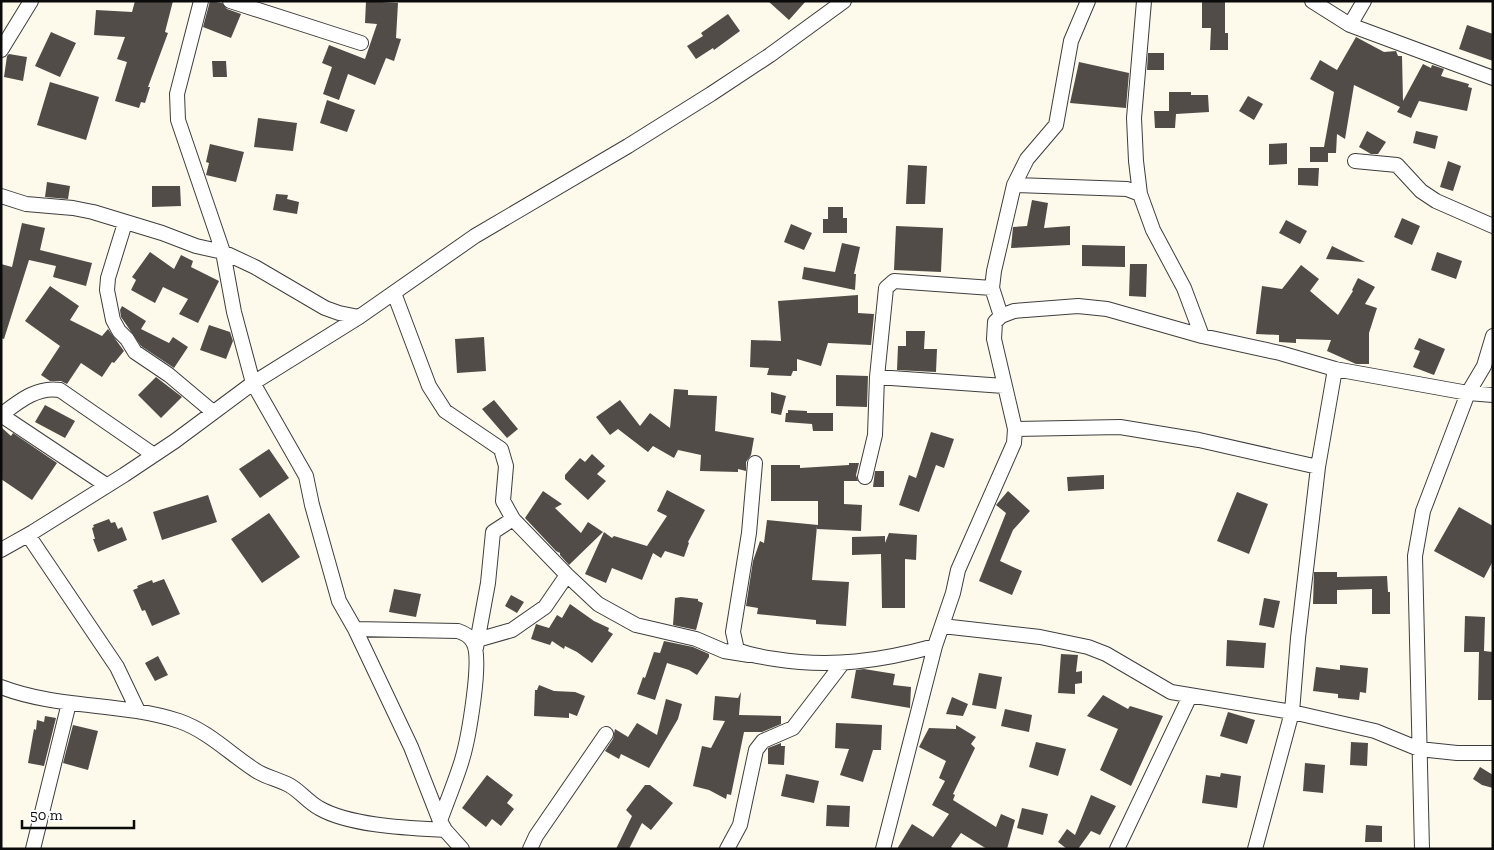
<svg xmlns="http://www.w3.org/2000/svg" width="1494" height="850" font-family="'Zilla Slab',serif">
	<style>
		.building { fill: #524c48 }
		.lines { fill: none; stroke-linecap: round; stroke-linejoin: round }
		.minor-casing { stroke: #3e3e3e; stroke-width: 16 }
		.minor { stroke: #fff; stroke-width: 14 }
	</style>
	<rect width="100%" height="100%" fill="#fdf9eb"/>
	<path class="building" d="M135 1H173L165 32 168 33 148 87H150L145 103 141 102 139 108 115 101 127 62 117 59 125 37 94 35 96 10 132 12Z
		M210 1 222 3 227 9 241 14 231 38 203 27Z
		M366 1 398 3 396 38 401 39 394 61 386 58 375 85 348 74 339 100 323 94 332 67 322 63 329 45 365 59 377 24 365 23Z
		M768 1H806L789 20Z
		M1202 1H1225V33H1228V50H1210L1211 28H1202Z
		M728 14 740 31 714 50 713 48 696 59 687 46 703 36 701 33Z
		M1467 25 1493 34V61L1459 49Z
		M51 32 76 43 60 77 35 66Z
		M1356 37 1384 52 1396 51 1398 56H1402L1403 101 1423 64 1431 68 1432 65 1444 69 1441 76 1469 84 1468 87 1472 88 1467 111 1419 101 1411 118 1397 112 1400 107 1354 85 1345 139 1337 134 1336 153H1328V162H1310V147H1324L1334 92 1310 79 1320 60 1337 70Z
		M1148 53H1164V70H1147Z
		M9 54 27 57 23 81 4 77 7 56Z
		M212 61H226L227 77H213Z
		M1079 62 1129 73 1126 108 1070 103Z
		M50 82 99 97 86 140 37 125Z
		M1169 92H1191V95H1208L1209 112 1176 114 1175 128H1155L1154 111H1169Z
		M1248 96 1263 104 1254 120 1239 111Z
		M327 100 355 110 347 132 320 123Z
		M258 118 297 123 293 151 254 147Z
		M1367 131 1386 142 1378 154H1371L1359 147Z
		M1416 131 1438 136 1435 149 1413 143Z
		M1287 143V164L1269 165V144Z
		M210 144 244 152 236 182 206 175 209 163 206 162Z
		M1448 161 1461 166 1453 191 1440 187Z
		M908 165 927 166 925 204H906Z
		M1298 168H1319L1318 186 1298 185Z
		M47 182 70 186 68 199 45 197Z
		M152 186H180L181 206 152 207Z
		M276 194 288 195 287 199 299 202 297 214 273 210Z
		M1032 200 1048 203 1044 228 1070 226V245L1011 248 1013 227 1027 226Z
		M828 207H843V218H847V233H823V219H828Z
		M1402 218 1420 226 1412 245 1394 237Z
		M1286 220 1307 231 1300 244 1279 233Z
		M22 223 45 228 40 250 92 263 86 286 53 277 56 266 29 260 4 339 1 338V264L12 267Z
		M791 224 812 233 804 250 784 242Z
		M896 226 943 228 941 272 894 270Z
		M842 243 860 247 854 274H856L855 290 802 279 804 267 835 272Z
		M1082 245 1125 246V267L1082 266Z
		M1332 246 1365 262H1364L1326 259Z
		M150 252 174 269 181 255 193 261 191 267 219 281 198 323 179 314 188 299 163 287 155 303 131 290 136 280 132 277Z
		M1437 252 1462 261 1456 279 1431 270Z
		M1130 264H1147L1146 297 1129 296Z
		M1301 265 1319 279 1310 291 1338 315 1353 291 1352 290 1358 278 1375 287 1365 304 1377 308 1369 333V364H1356L1327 351 1331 340 1296 339V343L1279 342V335L1256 334 1262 286 1282 289Z
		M50 286 79 306 70 320 102 336 108 329 124 351 114 363 112 362 102 377 81 363 67 384 61 381H50L41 375 60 346 25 321Z
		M858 295V313L874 314 871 345 828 343 821 366 797 359V371H793L791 376 767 375 769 368 750 367 751 340 781 341 778 301Z
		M122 306 146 321 141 329 169 343 173 337 188 347 174 368 141 346 121 317 120 310Z
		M209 325 230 332 233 341 226 359 200 350Z
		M906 331H925L924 349H937L936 372 897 370 898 346H906Z
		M484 337 486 371 457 373 455 339Z
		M1419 338 1445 349 1434 375 1413 367 1420 351 1414 349Z
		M836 375 868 376 867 407 836 406Z
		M156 377 182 397 161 418 138 395Z
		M674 389 688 390V395L717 396 715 431 754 438 751 455 746 462V471L738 469V472L700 471 701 455 678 450 674 458 653 446 648 452 618 429 610 435 596 417 620 400 640 426 650 413 670 428Z
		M771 392 786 396 781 415 771 413Z
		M494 400 518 429 507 438 482 409Z
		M45 405 75 421 65 438 35 422Z
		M788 410 807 411V413H833V431H813L812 424 785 422 786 413H788Z
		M1 427 11 436 13 433 57 463 32 500 1 479Z
		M931 432 954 439 944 468 936 465 919 512 899 505 909 475 916 478Z
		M269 449 289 478 260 498 239 469Z
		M592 454 605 466 597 474 606 481 588 500 565 479V475L580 458 585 462Z
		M849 463H859L856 475 858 481H844V504L862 505 861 531 817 529V526L812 580 849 582 846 626 816 624V620L757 614 758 608 746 606 753 561 760 541 764 543 767 520 818 525V501H771V465H800V468L849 465Z
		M875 471H884V487H873Z
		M1104 475V489L1068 491 1067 477Z
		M667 490 705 510 688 542 689 543 684 557 665 551 661 558 653 553 642 580 612 568 606 583 585 574 604 532 612 538 614 536 647 546 667 516 657 511Z
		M543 491 562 504 555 508 581 533 588 522 603 532 569 565 560 555V553L556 551 525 518Z
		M1008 491 1030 511 1013 530 1000 561 1022 571 1012 595 979 581 1006 513 996 505Z
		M1237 492 1268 504 1249 554 1217 541Z
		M208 495 217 522 162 540 153 512Z
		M1459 507 1493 526V561L1484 578 1434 551Z
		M269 513 300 557 262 583 231 539Z
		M109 519 111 523 115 522 118 529 122 527 127 540 98 552 93 539H95L92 528 94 527 93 525Z
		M889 533 917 535 916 560 905 559V608H882L881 554 852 555V537L885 536V543Z
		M1314 572H1337V577L1387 576 1388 592H1390V614H1372V589L1337 590V604H1313Z
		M164 579 180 614 152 626 145 610 142 611 133 590 138 588 137 586 152 580 153 583Z
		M394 589 421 594 416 617 389 612Z
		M511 595 524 602 517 613 505 606Z
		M681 597 698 599V601L703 603 696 630 673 625 675 598Z
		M1264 598 1280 601 1274 628 1259 625Z
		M570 604 594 621 609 628 608 631 613 634 592 663 577 652 565 646 564 649 552 641 550 645 531 639 536 624 549 628 557 615 562 618Z
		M1465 616 1485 617 1484 651 1493 652V700H1478L1479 652H1464Z
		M1227 640 1266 643 1264 668 1226 666Z
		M664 641 693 647 709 654V657L697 675 689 670 667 663 655 700 637 694 643 677 645 678 654 652 660 653Z
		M1061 654 1078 655 1076 672 1082 671V683L1075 684V694L1058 693Z
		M158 656 168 675 155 681 145 663Z
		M1340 665 1368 668 1366 693 1360 692 1359 700 1338 698V694L1313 691 1316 667 1340 670Z
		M864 669 895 674 893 685 911 687 910 708 851 698 856 670Z
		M979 673 1002 677 996 709 972 705Z
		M539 685 554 691 575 692 585 696 577 716 569 713V718L534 716 535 690H537Z
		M741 692 739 715 781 716V724L762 732H744L731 795 727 794 726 799 709 790 693 786 702 746 711 748 725 721 713 720 715 696 738 698Z
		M1103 695 1128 709 1130 706 1163 716 1131 786 1100 770 1118 729 1087 716Z
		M952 697 968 704 963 716 946 714Z
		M666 699 682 704 678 719 649 768 621 754 619 759 605 751 613 739 615 729 628 737 637 723 657 735Z
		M1005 709 1032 715 1029 732 1001 726Z
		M1228 712 1255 720 1247 744 1220 736Z
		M45 716 56 718 44 766 28 763 34 729 36 730 37 720 44 722Z
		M836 723 882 725 881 750H873L863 782 840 775 849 749 835 748Z
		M73 725 98 731 88 770 63 763Z
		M956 725 976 737 971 744 975 748 953 794 955 795 953 800 996 827 1001 814 1015 820 1007 849H987L961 833 951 847 954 849H897L912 824 933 837 949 814 932 805 945 781 939 778 946 761 919 747 929 728 956 729Z
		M1036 742 1066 749 1058 776 1029 767Z
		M1351 742 1368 743 1367 766 1350 765Z
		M781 743V746H785L784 765 768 764V748Z
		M1305 763 1325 765 1323 793 1303 791Z
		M1480 767 1493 775V788L1482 785 1473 779Z
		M1221 773 1241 776 1237 808 1202 803 1206 775 1220 777Z
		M786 774 819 781 814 803 781 796Z
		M487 775 513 795 507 803 514 809 501 826 492 819 486 827 462 808Z
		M645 785H650L673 803 651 830 642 823 629 849H616L632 816 626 810Z
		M1091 795 1116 806 1100 835 1091 831 1078 849H1067L1058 842 1067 829 1075 835Z
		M827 805 850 806 849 827 826 826Z
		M1022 808 1048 814 1043 835 1017 828Z
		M1366 825 1382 826V842H1365Z"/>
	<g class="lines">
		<defs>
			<path id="minor" d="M201 1 177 94 178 120 223 252 234 312 253 383 306 476 312 505 339 601 355 629 411 747 440 821 445 830 462 849
				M230 1 361 43
				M1312 1 1350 25 1493 78
				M1350 25 1364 1
				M1 50 31 1
				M1355 161 1397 165 1421 191 1436 201 1493 226
				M1014 185 1127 189 1140 194 1153 230 1184 288 1202 336
				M1140 194 1136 161 1134 118 1144 1
				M1 196 26 204 73 208 93 212 162 233 196 246 223 252 255 267 325 308 339 313 359 317
				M125 223 108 278 107 290 113 320 119 331 127 339 135 352 169 375 213 412
				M394 293 429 386 445 411 501 449 506 466 503 501 513 519 567 575 598 604 636 625 696 639 724 651 749 655
				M1001 316 992 288 994 271 1014 185 1027 159 1056 125 1071 41 1088 1
				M877 377 1004 386
				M1 415C18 402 37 386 60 390L154 455
				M1 415 106 485
				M1015 429 1120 427 1199 440 1318 467
				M755 463 749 533 733 632 737 650C749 655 761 657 775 659 831 668 881 661 935 646
				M865 477 875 435 877 377 886 288 894 281 992 288
				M28 535 117 667 138 711
				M1 550 33 532 124 475 175 441 253 383 359 317 475 236 628 146 711 94 770 55 844 1
				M942 626 1040 637 1088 647 1106 654 1171 692 1292 712 1375 731 1419 749 1457 753H1493
				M355 629 458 631C464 633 470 636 473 642 483 658 468 740 462 760 456 780 447 801 440 821
				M477 640 512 630 545 607 567 575
				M476 648 488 583 493 532 513 519
				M1 687C58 709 121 702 179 721 208 731 229 753 255 770 265 777 278 779 289 785 300 791 308 802 319 808 350 826 409 828 445 830
				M33 849 69 703
				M530 849 536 836 606 734
				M727 849 740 825 756 750 763 741 793 728 842 664
				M883 849 935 646 953 593 958 570 1014 443 1015 429 994 339 995 322 1001 316 1014 311 1078 306 1107 309 1202 336 1280 353 1335 369 1468 393 1493 395
				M1117 849 1190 696
				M1255 849 1292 712 1298 638 1318 467 1335 369
				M1422 849 1415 556 1423 511 1468 393 1484 366 1493 336"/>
		</defs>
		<use href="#minor" class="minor-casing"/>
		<use href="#minor" class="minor"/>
	</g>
	<rect width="1494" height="850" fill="none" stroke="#0b0b0b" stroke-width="5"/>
	<path d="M22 820v8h112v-8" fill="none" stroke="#0b0b0b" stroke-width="2.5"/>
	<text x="30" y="820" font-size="15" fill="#0b0b0b" stroke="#ffffff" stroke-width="4" paint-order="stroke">50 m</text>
</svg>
